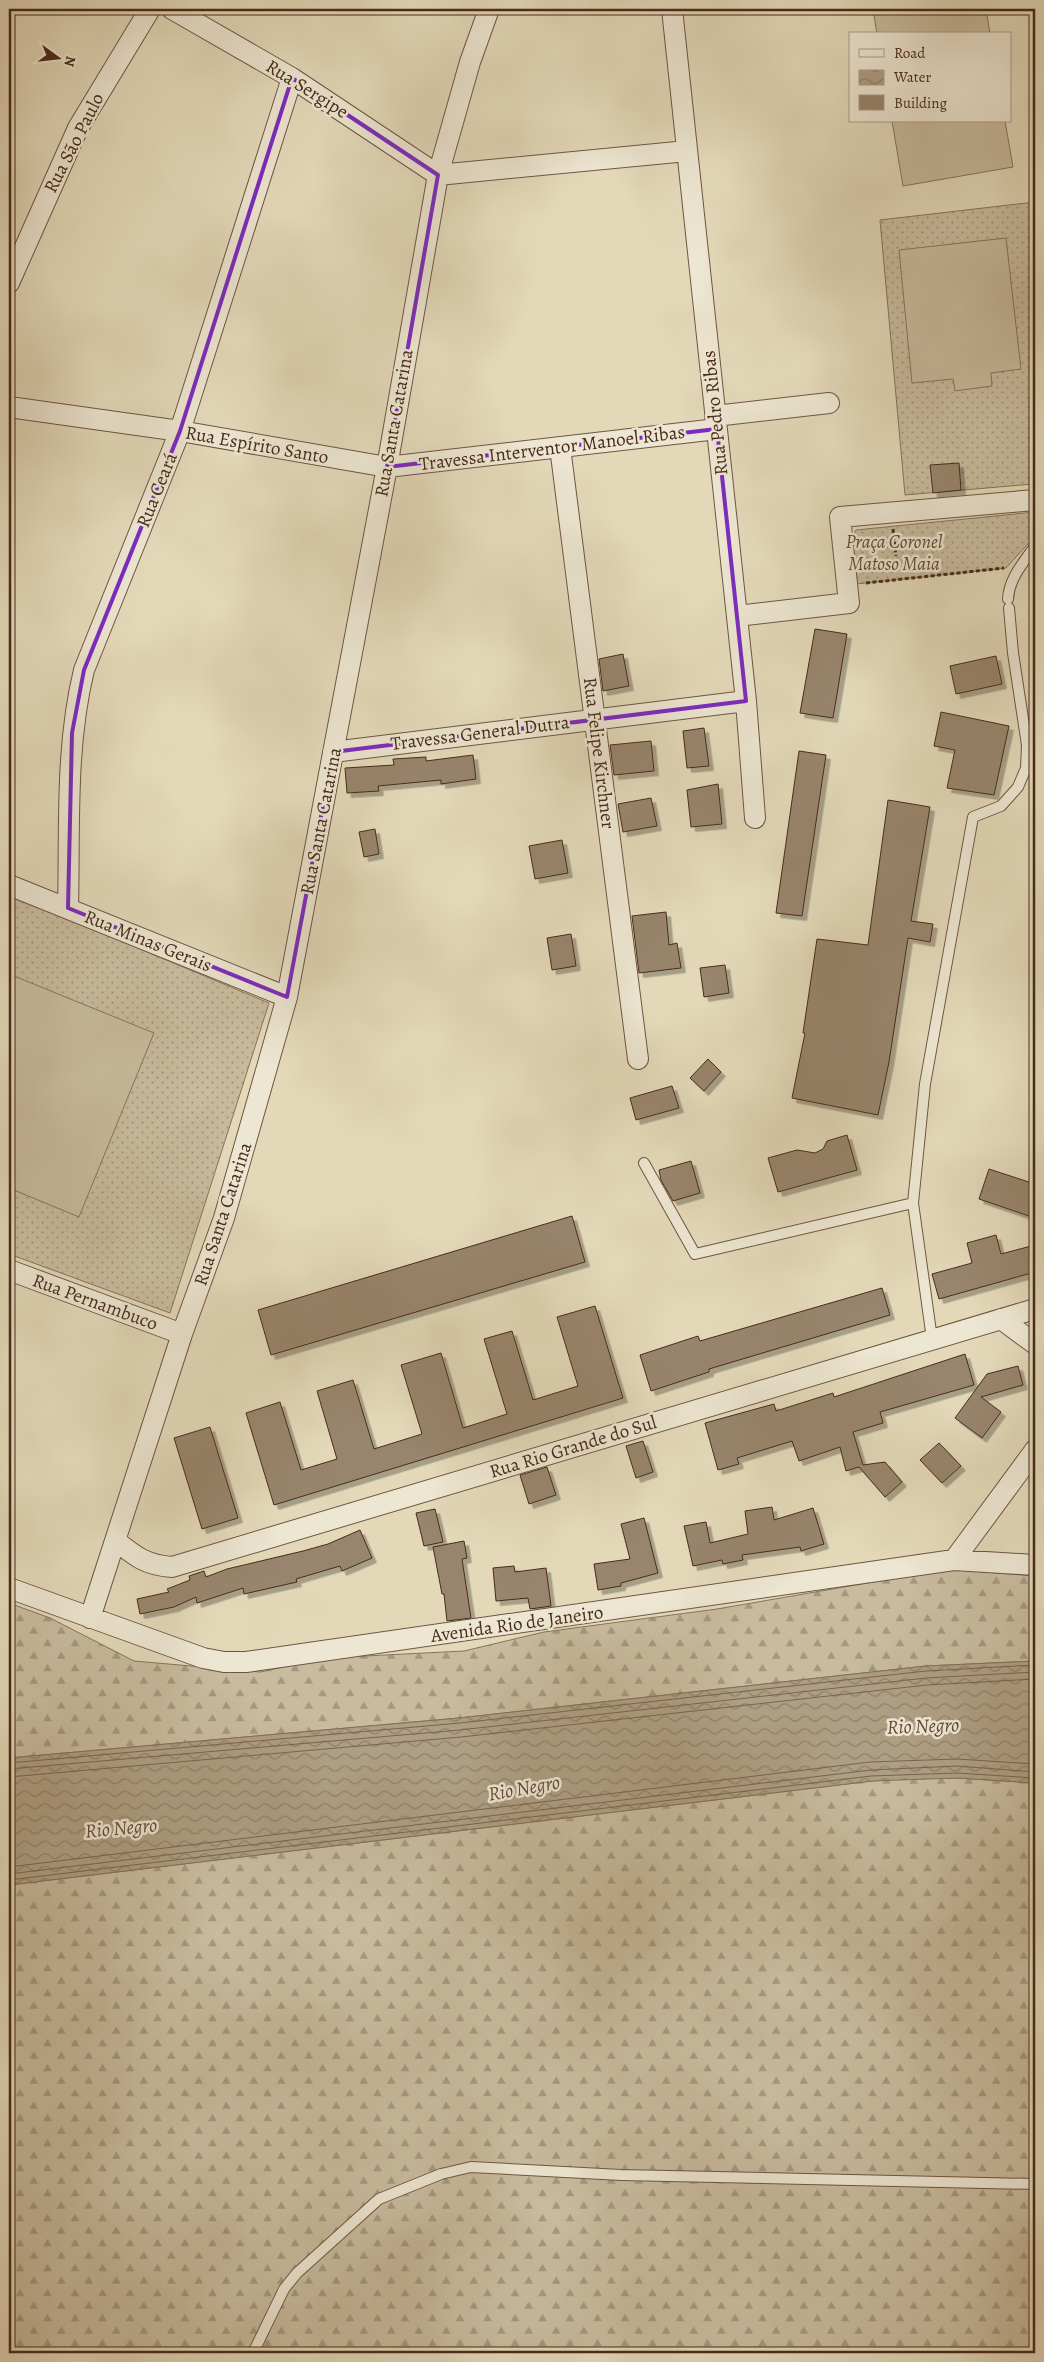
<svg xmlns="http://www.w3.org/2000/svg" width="1044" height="2362" font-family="Alegreya,serif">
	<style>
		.grass { fill: url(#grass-dots); stroke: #88735c }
		.forest { fill: url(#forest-firs); stroke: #88735c }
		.garden { fill: #c8bb9e; stroke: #88735c }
		.water { fill: url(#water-waves); stroke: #857059 }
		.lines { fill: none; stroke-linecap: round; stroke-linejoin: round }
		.shore { stroke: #7a644e; stroke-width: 1 }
		.building { fill: #98856d; stroke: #472b1a; filter: url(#shadow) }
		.service-casing { stroke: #6e5642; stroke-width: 12 }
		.minor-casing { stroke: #6e5642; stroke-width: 22 }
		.path { stroke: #472b1a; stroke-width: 3; stroke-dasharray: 4 2.5; stroke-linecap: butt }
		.service { stroke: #ede6d2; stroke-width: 10 }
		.minor { stroke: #ede6d2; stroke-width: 20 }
		.marked { fill: none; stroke: #7b2cbf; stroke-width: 4; stroke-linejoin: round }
		.labels { text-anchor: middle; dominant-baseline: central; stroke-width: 5; stroke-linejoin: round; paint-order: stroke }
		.street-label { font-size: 19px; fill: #472b1a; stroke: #ede6d2 }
		.park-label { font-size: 19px; font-style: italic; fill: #614834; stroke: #ede6d2 }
		.water-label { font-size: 20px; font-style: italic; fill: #614834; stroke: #ede6d2 }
	</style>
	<defs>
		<pattern id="grass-dots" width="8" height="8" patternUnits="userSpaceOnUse" patternTransform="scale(1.25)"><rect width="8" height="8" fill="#c8bb9e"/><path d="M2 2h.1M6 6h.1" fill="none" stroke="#a49880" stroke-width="1.8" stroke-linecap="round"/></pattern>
		<pattern id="forest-firs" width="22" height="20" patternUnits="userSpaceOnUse" patternTransform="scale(1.25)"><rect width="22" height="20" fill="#c8bb9e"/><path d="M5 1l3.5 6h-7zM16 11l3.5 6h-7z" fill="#a49880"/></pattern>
		<pattern id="water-waves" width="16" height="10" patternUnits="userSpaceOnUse" patternTransform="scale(1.25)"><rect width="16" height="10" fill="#ae9e83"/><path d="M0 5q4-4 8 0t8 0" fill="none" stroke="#8f816a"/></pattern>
		<filter id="shadow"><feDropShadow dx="4.5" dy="4.5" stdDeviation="0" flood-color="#0004"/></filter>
	</defs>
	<rect width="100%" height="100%" fill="#e3d9b9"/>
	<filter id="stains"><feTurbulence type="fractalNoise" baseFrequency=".004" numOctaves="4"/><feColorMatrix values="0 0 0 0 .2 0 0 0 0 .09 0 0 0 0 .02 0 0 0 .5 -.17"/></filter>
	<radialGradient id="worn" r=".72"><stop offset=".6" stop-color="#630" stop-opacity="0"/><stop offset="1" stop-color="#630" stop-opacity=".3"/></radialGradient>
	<path class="grass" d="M1035 202V439L1031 440 1033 484 905 495 880 220Z
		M1035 512V536L1006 568 856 584 852 537 856 530Z
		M9 894 269 1003 170 1313 9 1254Z"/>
	<path class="forest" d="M948 1569 1035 1576V1661L926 1666 459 1718 9 1758V1603L50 1618 134 1661 260 1672 326 1658 464 1651 544 1632 717 1609Z
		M914 1778H957L1035 1783V2353H9V1885L872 1781Z"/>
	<path class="garden" d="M873 9H986L990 34H877Z
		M892 121H1005L1013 167 903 186Z
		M1006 238 1021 369 991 373 992 386 955 391 953 379 912 383 899 250Z
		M9 974 154 1033 79 1217 9 1188Z"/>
	<path class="water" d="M1035 1661V1783L957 1778 872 1781 9 1885V1758L459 1718 926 1666Z"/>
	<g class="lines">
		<path class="shore" d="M9 1763 460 1723 926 1671 1035 1665
			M9 1769 460 1730 926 1678 1035 1672
			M9 1777 461 1737 927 1685 1035 1679
			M9 1867 870 1762 957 1759 1035 1764
			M9 1874 871 1770 957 1766 1035 1772
			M9 1880 871 1776 957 1773 1035 1778"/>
	</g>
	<path class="building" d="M959 463 961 490 933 493 930 465Z
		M815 629 847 634 833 718 800 713Z
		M623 654 629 686 603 691 599 659Z
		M996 656 1002 684 956 694 950 666Z
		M941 712 1009 726 994 795 947 788 955 750 934 746Z
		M704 728 709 766 687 768 683 731Z
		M651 741 654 771 614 775 610 745Z
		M799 751 826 755 802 916 776 913Z
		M473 755 476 779 441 784V780L378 786 379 791 347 793 345 768 394 765 393 759 426 757V761Z
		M718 784 722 824 691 827 687 790Z
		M651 798 657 826 623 832 618 804Z
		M888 800 930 807 911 921 933 924 930 942 908 938 889 1062 878 1115 792 1098 805 1033H803L817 939 868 945Z
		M375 829 379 854 364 857 359 832Z
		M562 840 568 873 535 879 529 846Z
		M666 912 669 945 677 943 681 968 639 973 632 916Z
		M571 934 576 966 552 970 547 938Z
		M725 965 729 993 704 997 700 968Z
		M708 1059 721 1072 704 1091 690 1078Z
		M672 1086 679 1108 636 1120 630 1098Z
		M847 1135 857 1170 778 1192 768 1158 797 1150 815 1153 823 1149 827 1141Z
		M691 1161 700 1193 673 1201 661 1180 659 1170Z
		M989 1169 1035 1184V1218L979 1199Z
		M572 1216 585 1262 271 1355 258 1310Z
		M996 1235 1001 1254 1035 1245V1272L939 1299 932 1274 972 1263 967 1243Z
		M882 1288 890 1315 709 1369V1372L651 1391 640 1355 698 1336 700 1341Z
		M595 1306 623 1398 274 1505 246 1413 280 1402 301 1470 337 1459 317 1391 353 1380 374 1449 422 1434 401 1365 441 1353 463 1428 507 1414 484 1339 512 1331 533 1400 578 1386 557 1317Z
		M965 1354 974 1385 880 1412 883 1423 853 1432 863 1465 885 1462 902 1482 885 1497 859 1467 846 1471 840 1447 799 1461 792 1441 737 1458 739 1464 718 1470 705 1423 774 1404 776 1411 833 1393 834 1397Z
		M1018 1366 1023 1385 981 1397 1001 1412 982 1438 955 1418 987 1374Z
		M210 1427 238 1518 202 1529 174 1438Z
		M643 1441 653 1472 636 1478 626 1446Z
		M939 1443 961 1466 942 1483 920 1460Z
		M547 1467 556 1495 529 1504 520 1475Z
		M772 1507 774 1520 813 1508 824 1544 801 1551 800 1547 742 1555 743 1560 723 1564 722 1560 693 1566 684 1526 706 1522 710 1543 748 1534 745 1511Z
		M435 1509 443 1542 424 1546 416 1513Z
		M644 1518 658 1573 621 1583V1586L598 1590 594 1564 630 1559 621 1524Z
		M360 1530 372 1558 342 1571 340 1566 296 1579 297 1582 244 1594 243 1588 197 1603 196 1597 174 1607 140 1614 137 1599 169 1592 167 1589 190 1580 189 1576 204 1571 206 1577 227 1569 303 1551 328 1544Z
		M464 1541 467 1558 462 1559 471 1618 447 1621 444 1594H442L433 1547Z
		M514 1566 515 1572 546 1568 551 1606 530 1609 528 1598 496 1601 493 1568Z"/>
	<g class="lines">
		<defs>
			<path id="service" d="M1008 599C1009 578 1024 562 1035 546
				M644 1163 695 1254 913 1203
				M932 1339 913 1203 925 1084 973 817 1001 806 1018 787 1026 768 1027 745 1013 653 1009 608
				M253 2353 284 2289 297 2273 379 2199 441 2174 471 2167 621 2175 1035 2184"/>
			<path id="minor" d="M172 9 292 78 438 175 687 151
				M672 9 746 701 755 818
				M9 283 78 128 150 9
				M9 407 180 431 387 467 717 429
				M715 416 829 403
				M560 447 638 1059
				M737 616 849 603 840 517 1035 500
				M333 752 746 701
				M9 885 287 997
				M68 908C70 829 65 748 84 670L180 431 292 78
				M9 1270 182 1334
				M1001 1319 1035 1344
				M116 1541C136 1557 146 1565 172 1567L1035 1309
				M954 1560 1035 1450
				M9 1588 203 1658 224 1662H246L954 1560 1035 1565
				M90 1618 182 1334 224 1218 287 997 387 467 438 175 470 62 489 9"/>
		</defs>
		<use href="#service" class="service-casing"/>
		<use href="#minor" class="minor-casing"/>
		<path class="path" d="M893 529 896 556
			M866 583 1004 568"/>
		<use href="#service" class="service"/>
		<use href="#minor" class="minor"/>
	</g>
	<path class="marked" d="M292 78 438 175 387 467 717 429 746 701 333 752 287 997 68 908 72 733 84 670 180 431Z"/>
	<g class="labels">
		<g class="street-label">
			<text transform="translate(307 89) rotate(32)">Rua Sergipe</text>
			<text transform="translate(74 143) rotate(-63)">Rua São Paulo</text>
			<text transform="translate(715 413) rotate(-96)">Rua Pedro Ribas</text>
			<text transform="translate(394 423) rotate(-80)">Rua Santa Catarina</text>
			<text transform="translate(257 445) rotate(10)">Rua Espírito Santo</text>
			<text transform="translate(552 448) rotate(-7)">Travessa Interventor Manoel Ribas</text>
			<text transform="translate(157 490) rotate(-68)">Rua Ceará</text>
			<text transform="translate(480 733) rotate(-7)">Travessa General Dutra</text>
			<text transform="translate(599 753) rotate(83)">Rua Felipe Kirchner</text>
			<text transform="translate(321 821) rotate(-79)">Rua Santa Catarina</text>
			<text transform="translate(148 941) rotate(22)">Rua Minas Gerais</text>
			<text transform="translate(223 1214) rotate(-72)">Rua Santa Catarina</text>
			<text transform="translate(95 1302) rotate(20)">Rua Pernambuco</text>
			<text transform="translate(573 1447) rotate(-17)">Rua Rio Grande do Sul</text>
			<text transform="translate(517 1624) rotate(-8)">Avenida Rio de Janeiro</text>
		</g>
		<g class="park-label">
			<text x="894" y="542">Praça Coronel<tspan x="894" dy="22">Matoso Maia</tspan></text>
		</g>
		<g class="water-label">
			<text transform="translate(923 1726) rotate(-2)">Rio Negro</text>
			<text transform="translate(524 1788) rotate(-10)">Rio Negro</text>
			<text transform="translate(121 1828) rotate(-5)">Rio Negro</text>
		</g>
	</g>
	<rect width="1044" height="2362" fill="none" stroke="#e3d9b9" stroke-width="30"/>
	<rect x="10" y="10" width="1024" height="2342" fill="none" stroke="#472b1a" stroke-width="2.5"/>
	<rect x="15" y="15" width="1014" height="2332" fill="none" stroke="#472b1a"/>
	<rect x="849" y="32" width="162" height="90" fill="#ede6d2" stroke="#ab9b88"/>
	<rect x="859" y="49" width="25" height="8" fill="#ede6d2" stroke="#ab9b88"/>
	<text x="894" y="58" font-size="15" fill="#472b1a">Road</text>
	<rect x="859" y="70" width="25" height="15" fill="url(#water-waves)" stroke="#ab9b88"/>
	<text x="894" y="82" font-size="15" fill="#472b1a">Water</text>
	<rect x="859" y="95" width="25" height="15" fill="#98856d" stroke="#ab9b88"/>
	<text x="894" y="108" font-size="15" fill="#472b1a">Building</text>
	<g transform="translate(58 58) rotate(105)" stroke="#ede6d2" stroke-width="4" paint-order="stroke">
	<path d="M0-4L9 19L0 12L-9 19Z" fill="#472b1a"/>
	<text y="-8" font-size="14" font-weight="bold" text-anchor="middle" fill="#472b1a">N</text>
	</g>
	<rect width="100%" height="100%" filter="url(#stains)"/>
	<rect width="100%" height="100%" fill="url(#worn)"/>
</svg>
